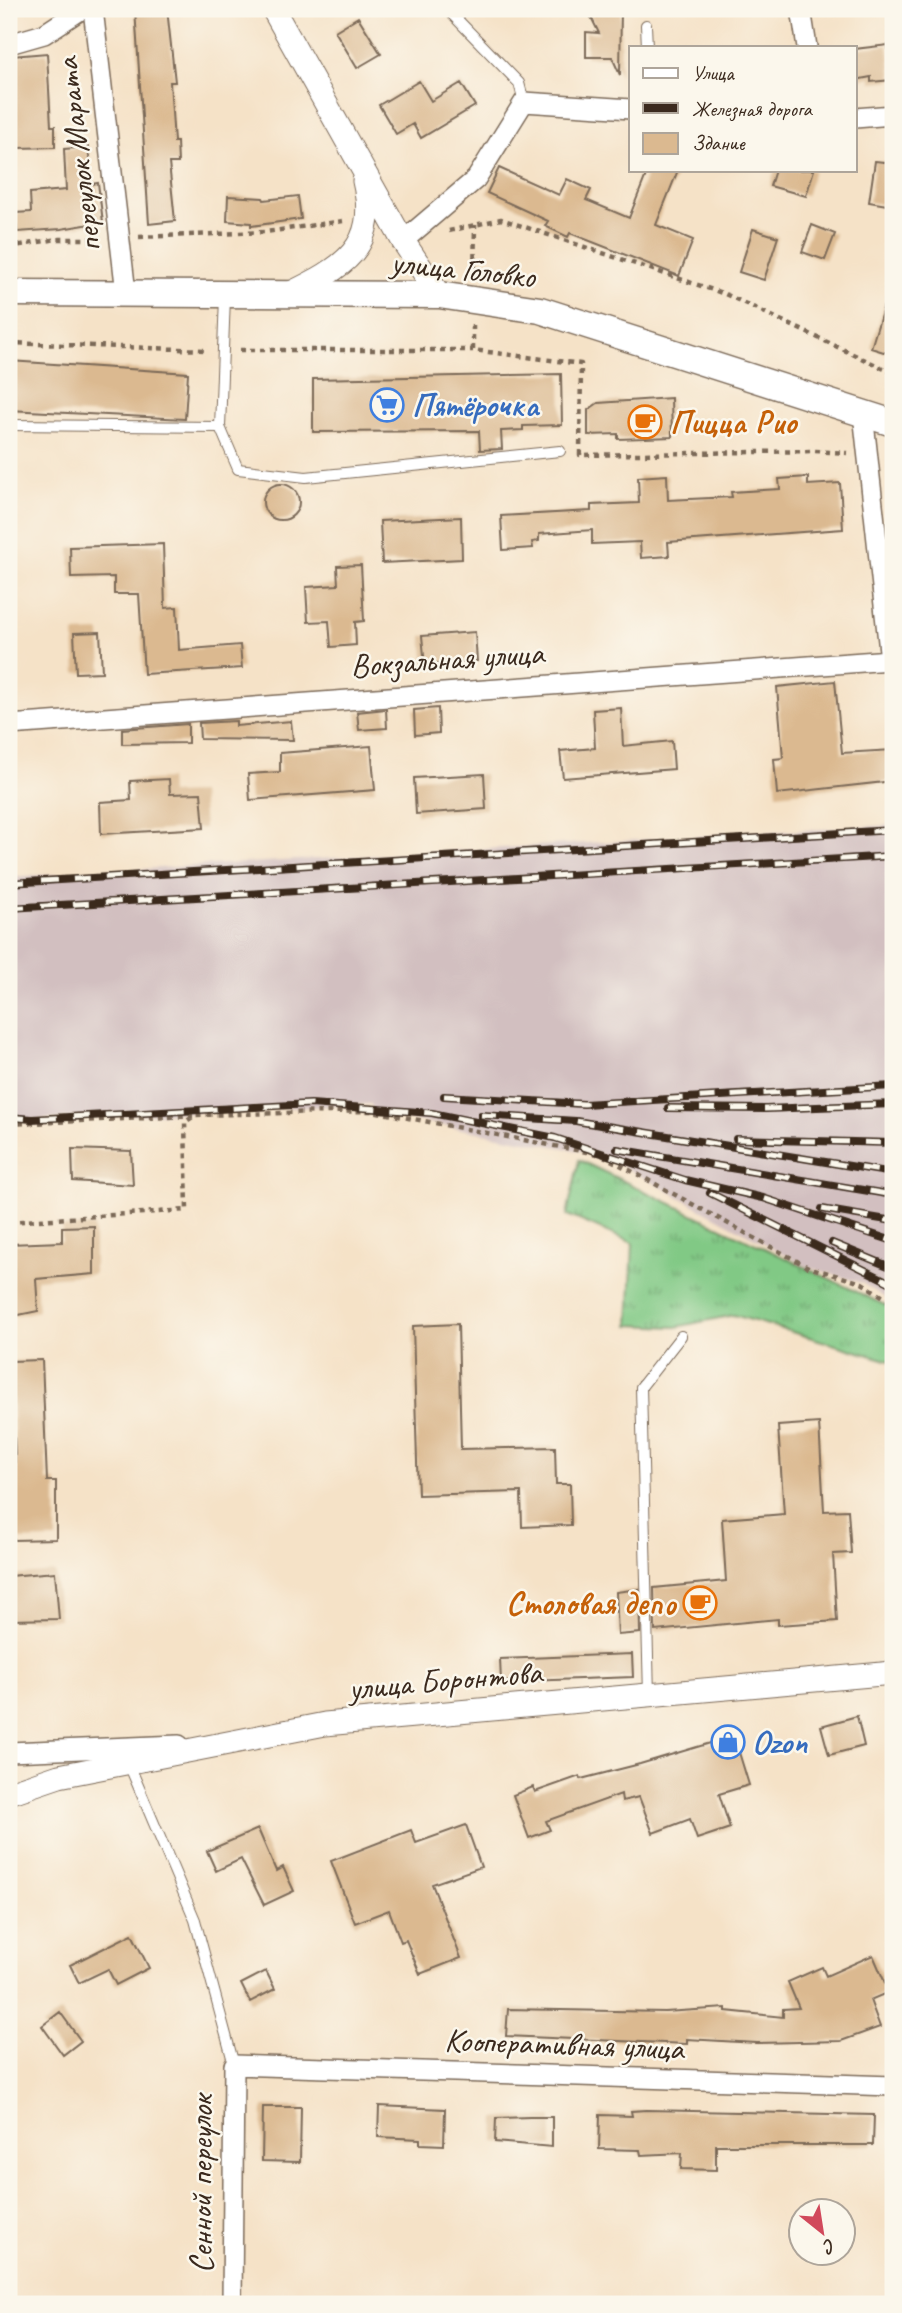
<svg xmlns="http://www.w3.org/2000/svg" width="902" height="2313" font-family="Caveat,sans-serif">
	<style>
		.railway { fill: #d2bfc0 }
		.grass { fill: url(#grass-tufts); stroke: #5e7a52; stroke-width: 2 }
		.building { fill: #dbb990 }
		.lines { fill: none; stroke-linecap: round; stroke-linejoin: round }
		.service-casing { stroke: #7c6a59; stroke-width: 12 }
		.minor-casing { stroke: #7c6a59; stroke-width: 22 }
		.tertiary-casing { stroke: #7c6a59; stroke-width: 25 }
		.secondary-casing { stroke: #7c6a59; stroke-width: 29 }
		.path { stroke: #7c6a59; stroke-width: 4.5; stroke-dasharray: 5 5; stroke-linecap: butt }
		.service { stroke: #fff; stroke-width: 10 }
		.minor { stroke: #fff; stroke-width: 19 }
		.tertiary { stroke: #fff; stroke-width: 23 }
		.secondary { stroke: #fff; stroke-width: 26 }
		.rail-casing { stroke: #3b2a1e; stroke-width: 8 }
		.rail { stroke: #fbf7ec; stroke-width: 5; stroke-dasharray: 16; stroke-linecap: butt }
		.labels { text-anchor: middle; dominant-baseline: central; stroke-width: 5; stroke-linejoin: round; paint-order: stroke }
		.street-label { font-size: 33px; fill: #3b2a1e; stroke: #fbf7ec }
		.shop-label { font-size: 33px; font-weight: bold; fill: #366cbe; stroke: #fbf7ec; text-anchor: start }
		.food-label { font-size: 33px; font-weight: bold; fill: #c56008; stroke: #fbf7ec; text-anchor: start }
	</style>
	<defs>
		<pattern id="grass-tufts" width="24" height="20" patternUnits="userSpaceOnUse" patternTransform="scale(1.75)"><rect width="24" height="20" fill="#81c985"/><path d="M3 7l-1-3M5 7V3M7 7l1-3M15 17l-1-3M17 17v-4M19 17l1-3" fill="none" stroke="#6ba36c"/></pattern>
	</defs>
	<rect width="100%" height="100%" fill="#fbf7ec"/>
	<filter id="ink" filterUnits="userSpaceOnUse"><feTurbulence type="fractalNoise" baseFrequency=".0143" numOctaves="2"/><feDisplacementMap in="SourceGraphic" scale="14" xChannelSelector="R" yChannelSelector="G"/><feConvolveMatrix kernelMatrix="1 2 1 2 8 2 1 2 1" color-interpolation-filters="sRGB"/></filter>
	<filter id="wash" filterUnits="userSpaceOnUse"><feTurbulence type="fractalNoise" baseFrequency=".00686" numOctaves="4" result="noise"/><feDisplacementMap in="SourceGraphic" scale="28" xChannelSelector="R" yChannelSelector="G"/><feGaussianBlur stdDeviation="1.57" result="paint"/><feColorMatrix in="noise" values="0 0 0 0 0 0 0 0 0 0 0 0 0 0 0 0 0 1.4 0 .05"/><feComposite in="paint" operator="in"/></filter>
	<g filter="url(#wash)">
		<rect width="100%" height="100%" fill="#f5e2c7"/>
		<path class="railway" d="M893 825V1303L862 1283 808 1267 602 1155 380 1114 372 1111 371 1104 9 1121V877Z"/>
		<path class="grass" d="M579 1160 893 1309V1362L734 1315 676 1327 629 1325 633 1243 567 1215Z"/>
		<g id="blocks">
			<path class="building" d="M135 9H167L175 82H170L174 142H177L178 163H169L175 221 149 224Z
				M587 9H621L620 75 612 57H586V32L599 33Z
				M358 17 381 54 357 68 335 31Z
				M888 45 892 80 871 82V77L855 80V49Z
				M47 53 51 126H55V147L17 148 12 56Z
				M419 81 431 101 461 83 475 106 421 138 413 124 396 134 379 105Z
				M88 147 92 184 98 183 103 222 61 229 17 232 15 213 31 212 30 193 66 190 64 149Z
				M875 161 893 163V206L869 202Z
				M499 168 559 195 567 179 591 190 586 200 629 218 648 170H678L656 225 693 240 679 276 570 233 568 237 545 226 548 221 487 193Z
				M775 170H814L806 196 770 186Z
				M228 196 263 198 264 200 298 196 301 219 251 226V223L227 221Z
				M812 225 835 234 825 260 802 252Z
				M753 229 778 237 764 280 739 272Z
				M889 289 893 290V355L871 348Z
				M9 361 188 373 185 419 9 410Z
				M561 374 562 425 523 426V430L501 431 502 449 480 450 479 431 313 432V379Z
				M671 398 672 437 618 439V434L588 435V410L598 403Z
				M667 475 668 500 732 497 731 492 780 489 779 479 808 477V485L840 483 843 529 668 542 669 556 641 558 640 542 592 544V530L539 534V541L532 542 533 548 503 550 501 516 591 511V505L639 503 638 477Z
				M263 502a18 18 0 1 1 36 0a18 18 0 1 1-36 0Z
				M461 517 462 559 382 563 380 521Z
				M163 544 165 608 177 607 179 650 240 645 242 668 144 674 139 594H114V577L71 578 70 547Z
				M361 565 364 621 355 622 356 645 331 647 329 621 308 622 306 587 338 585 337 566Z
				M100 632 102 672 76 673 74 633Z
				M475 632 477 661 425 665 422 636Z
				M835 681 842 753 893 750V781L777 794 774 759 783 758 777 687Z
				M438 708 439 733 415 735 414 710Z
				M621 708 623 746 672 741 674 769 563 778 560 751 595 748 593 710Z
				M386 709 387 728 359 730 357 712Z
				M236 721V726L291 721 293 740 200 739 199 723Z
				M188 724V743L122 744V729Z
				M371 746 375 790 250 800 248 774 280 772V753Z
				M484 774 486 809 416 814 414 778Z
				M169 779 170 794 201 793 204 828 101 834 100 802 131 800 130 781Z
				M72 1149 131 1151 133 1185 73 1181Z
				M94 1226V1274L36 1279 38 1311 9 1317V1244L62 1242V1227Z
				M458 1324 461 1449 555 1447 556 1484H570L571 1525 522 1527 521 1492 418 1495 413 1326Z
				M42 1360 47 1481H56V1539L13 1540 15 1453 10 1361Z
				M819 1423 824 1511 848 1510 851 1553 833 1554 837 1621 778 1625V1619L655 1631 654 1588 726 1581 722 1519 784 1514 778 1426Z
				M55 1572 59 1619 9 1620V1576Z
				M639 1589 640 1633 618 1635 616 1592Z
				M632 1654 633 1677 501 1682 500 1659Z
				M857 1716 864 1746 829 1755 821 1726Z
				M734 1736 749 1785 719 1794 730 1828 697 1839 690 1819 653 1833 639 1797 622 1801 621 1794 546 1821 550 1830 529 1838 513 1795 533 1787 535 1792 580 1776 581 1779 640 1764Z
				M466 1825 481 1867 432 1884 461 1958 420 1974 406 1940 401 1942 389 1910 355 1923 331 1861 411 1830 416 1843Z
				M258 1829 276 1871 283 1867 294 1891 264 1905 241 1859 216 1871 207 1851Z
				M132 1934 149 1968 116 1985 108 1969 79 1983 70 1965Z
				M873 1955 889 1992 870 2000 880 2027 841 2041 757 2043 687 2039V2044L506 2036 508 2009 665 2012 726 2008V2011L783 2017V2009L799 2008 788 1982 822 1967 826 1976Z
				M266 1971 275 1989 250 2002 241 1984Z
				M60 2012 81 2041 63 2055 42 2026Z
				M379 2106 445 2109 444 2145 420 2144V2139L378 2137Z
				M263 2107H301L300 2162 262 2161Z
				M647 2110 874 2115 873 2145H716V2170L681 2169 682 2153 641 2155 640 2150 599 2149 600 2115 632 2116 631 2111Z
				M530 2117H552V2147L495 2142 496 2118Z"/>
		</g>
	</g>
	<g filter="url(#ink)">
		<use href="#blocks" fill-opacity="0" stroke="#7c6a59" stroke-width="2"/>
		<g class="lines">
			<defs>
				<path id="service" d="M447 9 519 83 524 102
					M646 25 647 47
					M9 425 220 427 225 297
					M220 427 238 469 306 477 560 451
					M649 1695 641 1387 681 1336
					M128 1762 195 1920 234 2065"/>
				<path id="minor" d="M93 9 126 293
					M801 9 807 47
					M9 44 44 34 82 9
					M855 118 893 115
					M403 241 476 179 524 102 631 109
					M9 725 890 660 863 413
					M9 1752 179 1745
					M232 2304 234 2065 893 2086"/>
				<path id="tertiary" d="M273 9 403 241 439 295
					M289 294C342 268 380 248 364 181
					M9 1793 59 1776 325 1724 893 1673"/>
				<path id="secondary" d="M9 293 439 295 540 310 893 423"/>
			</defs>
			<use href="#service" class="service-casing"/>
			<use href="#minor" class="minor-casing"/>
			<use href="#tertiary" class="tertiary-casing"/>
			<use href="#secondary" class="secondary-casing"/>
			<path class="path" d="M449 231 501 219 725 294 893 373
				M139 237 266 232 343 221
				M9 247 57 239H99
				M474 278 475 225
				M473 325V350L581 364 580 455 814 451 847 453
				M9 343 206 350
				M240 350H473
				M9 1124 193 1116
				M9 1222 187 1210 185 1122 196 1115 372 1111 602 1155 808 1267 862 1283 893 1303"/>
			<use href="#service" class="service"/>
			<use href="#minor" class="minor"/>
			<use href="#tertiary" class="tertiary"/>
			<use href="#secondary" class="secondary"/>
			<defs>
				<path id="rail" d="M9 883 893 830
					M9 908 893 856
					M444 1096 584 1104 893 1086
					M668 1108 766 1109 893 1104
					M481 1115 576 1121 893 1173
					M9 1117 32 1119 311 1104 432 1113 555 1138 685 1180 763 1198 893 1241
					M736 1139 893 1143
					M617 1149 893 1195
					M710 1193 893 1284
					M822 1209 893 1221
					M832 1243 893 1268"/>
			</defs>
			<use href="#rail" class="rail-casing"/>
			<use href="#rail" class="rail"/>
		</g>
	</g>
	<defs>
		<symbol id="supermarket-ring" viewBox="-11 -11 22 22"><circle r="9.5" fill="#fbf7ec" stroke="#3f7fe0" stroke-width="1.5"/><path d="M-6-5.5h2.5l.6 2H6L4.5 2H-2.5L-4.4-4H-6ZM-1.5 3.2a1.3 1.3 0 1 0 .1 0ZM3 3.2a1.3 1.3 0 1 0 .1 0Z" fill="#3f7fe0"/></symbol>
		<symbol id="cafe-ring" viewBox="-11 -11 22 22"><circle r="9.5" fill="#fbf7ec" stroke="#e8710a" stroke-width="1.5"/><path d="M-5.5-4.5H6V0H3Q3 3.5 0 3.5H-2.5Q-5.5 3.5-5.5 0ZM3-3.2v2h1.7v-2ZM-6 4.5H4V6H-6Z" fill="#e8710a"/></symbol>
		<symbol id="shop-ring" viewBox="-11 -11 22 22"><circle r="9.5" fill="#fbf7ec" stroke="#3f7fe0" stroke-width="1.5"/><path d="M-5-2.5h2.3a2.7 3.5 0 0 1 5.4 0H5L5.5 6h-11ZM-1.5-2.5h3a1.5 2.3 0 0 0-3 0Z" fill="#3f7fe0"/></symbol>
	</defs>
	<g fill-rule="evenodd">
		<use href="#supermarket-ring" x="368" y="386" width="38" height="38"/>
		<use href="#cafe-ring" x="626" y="403" width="38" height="38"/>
		<use href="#cafe-ring" x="681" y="1584" width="38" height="38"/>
		<use href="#shop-ring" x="709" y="1723" width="38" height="38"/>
	</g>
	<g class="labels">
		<g class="street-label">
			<text transform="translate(78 155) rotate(-97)">переулок Марата</text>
			<text transform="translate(463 269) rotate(6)">улица Головко</text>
			<text transform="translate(447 659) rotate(-4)">Вокзальная улица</text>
			<text transform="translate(445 1680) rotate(-5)">улица Боронтова</text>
			<text transform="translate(564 2044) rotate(2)">Кооперативная улица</text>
			<text transform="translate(201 2184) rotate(-90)">Сенной переулок</text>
		</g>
		<g class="shop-label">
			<text x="412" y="405">Пятёрочка</text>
			<text x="752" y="1742">Ozon</text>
		</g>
		<g class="food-label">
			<text x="670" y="422">Пицца Рио</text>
			<text x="676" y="1603" text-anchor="end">Столовая депо</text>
		</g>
	</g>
	<rect width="902" height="2313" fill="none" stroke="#fbf7ec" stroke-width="35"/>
	<rect x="629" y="46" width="228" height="126" fill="#fbf7ec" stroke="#aea59a" stroke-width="2"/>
	<rect x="643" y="68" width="35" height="10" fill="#ffffff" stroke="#aea59a" stroke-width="2"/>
	<text x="692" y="80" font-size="21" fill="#3b2a1e">Улица</text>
	<rect x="643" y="103" width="35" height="10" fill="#3b2a1e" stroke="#aea59a" stroke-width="2"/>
	<text x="692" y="116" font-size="21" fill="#3b2a1e">Железная дорога</text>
	<rect x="643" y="133" width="35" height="21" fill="#dbb990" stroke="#aea59a" stroke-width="2"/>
	<text x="692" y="150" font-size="21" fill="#3b2a1e">Здание</text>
	<g transform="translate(822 2232) rotate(150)"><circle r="33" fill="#fbf7ec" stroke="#aea59a" stroke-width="2"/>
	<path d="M0-5L12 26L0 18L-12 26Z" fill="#d1495b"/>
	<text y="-10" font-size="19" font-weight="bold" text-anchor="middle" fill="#3b2a1e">С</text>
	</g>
</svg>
